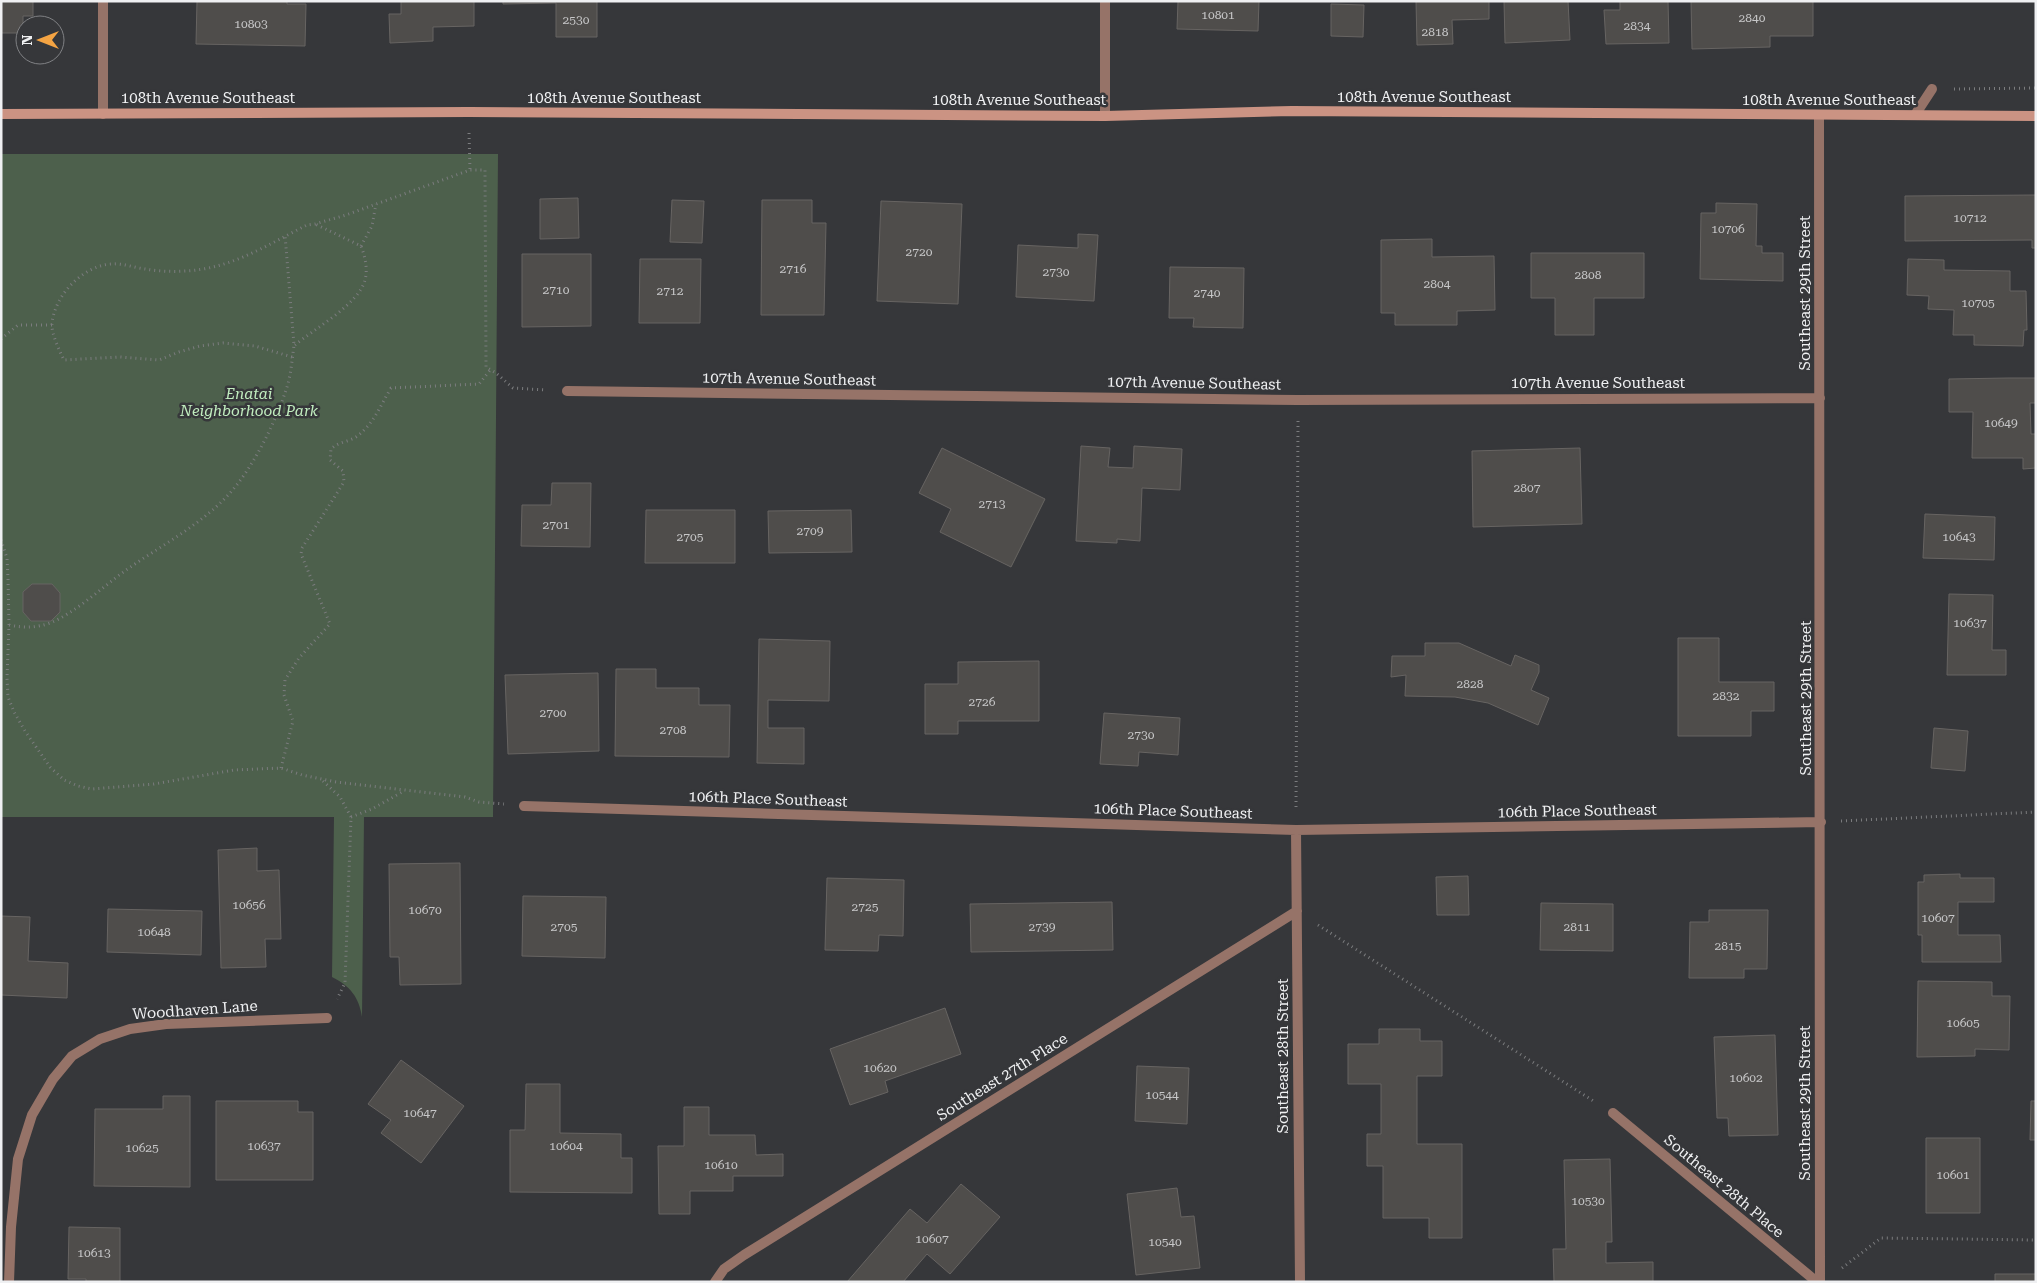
<svg xmlns="http://www.w3.org/2000/svg" width="2037" height="1283" font-family="'Roboto Serif',serif">
	<style>
		.green { fill: #4d604c }
		.building { fill: #4f4d4b; stroke: #676462 }
		.lines { fill: none; stroke-linecap: round; stroke-linejoin: round }
		.path { stroke: #7b7c7e; stroke-width: 3; stroke-dasharray: 1 4; stroke-linecap: butt }
		.lane { stroke: #967368; stroke-width: 10 }
		.street { stroke: #967368; stroke-width: 10 }
		.secondary { stroke: #cb9383; stroke-width: 10 }
		.labels { text-anchor: middle; dominant-baseline: central; stroke-width: 5; stroke-linejoin: round; paint-order: stroke }
		.number-label { font-size: 12px; fill: #c7c7c8 }
		.street-label { font-size: 15px; fill: #eff0f2; stroke: #36373a }
		.park-label { font-size: 15px; font-style: italic; fill: #c1edbf; stroke: #36373a }
	</style>
	<rect width="100%" height="100%" fill="#36373a"/>
	<path class="green" d="M1 154H498L493 817H364L362 1017C359 997 350 986 332 977L334 817H1Z"/>
	<path class="building" d="M1 1H33V16H23V33H1Z
		M197 1H287V4H306L305 46 196 44Z
		M401 1H474V26L433 27V41L390 43 389 14H401Z
		M503 1H597V37H556V3L503 4Z
		M1178 1H1259L1258 31 1177 29Z
		M1416 1H1489V19L1452 20 1453 44 1417 45Z
		M1504 1H1568L1570 40 1505 43Z
		M1620 1H1668L1669 43 1606 44 1604 10H1620Z
		M1691 1H1813V36H1770V47L1692 49Z
		M1331 4 1364 5 1363 37 1331 36Z
		M2036 195V248H2032V240L1905 241V196Z
		M578 198 579 238 540 239V199Z
		M672 200 704 201 702 243 670 242Z
		M762 200H812V223H826L824 315H761Z
		M881 201 962 204 958 304 877 301Z
		M1716 203 1757 204 1756 246H1762V253H1783V281L1700 279 1701 213H1716Z
		M1078 234 1098 235 1094 301 1016 297 1018 245 1078 248Z
		M1432 239V257L1494 256 1495 310 1457 311V325H1395V313H1381V240Z
		M1531 253H1644V298H1594V335H1555V298H1531Z
		M522 254H591V326L522 327Z
		M640 259H701L700 323H639Z
		M1908 259 1944 260V270L2010 271V291H2026L2027 330H2024L2023 346 1974 345V335H1953L1954 310 1928 309 1929 296 1907 295Z
		M1170 267 1244 268 1243 328 1193 327 1194 318H1169Z
		M2008 378H2036V403H2030L2031 434H2036V468L2023 469V458H1972L1973 412H1949V379Z
		M1081 446 1110 448 1108 467 1133 468 1134 446 1182 449 1180 490 1142 488 1140 541 1117 539V543L1076 541Z
		M942 448 1045 499 1011 567 940 532 951 509 919 493Z
		M1580 448 1582 524 1473 527 1472 451Z
		M552 483H591L590 547 521 546 522 505H551Z
		M646 510H735V563H645Z
		M851 510 852 552 769 553 768 511Z
		M1925 514 1995 517 1994 560 1923 558Z
		M32 584H52L60 593V612L51 621H31L23 612V592Z
		M1949 594 1993 595 1992 650H2006V675H1947Z
		M1678 638H1719V682H1774V711H1751V736H1678Z
		M759 639 830 641 829 701 768 700V728H804V764L757 763Z
		M1425 643H1459L1511 666 1515 655 1539 665V672L1531 690 1549 698 1538 725 1488 703 1455 697 1405 696 1406 675 1391 677 1392 656H1425Z
		M1039 661V721H958V734H925V684H958V662Z
		M616 669H656V688H699V705H730L729 757 615 756Z
		M598 673 599 751 508 754 505 675Z
		M1104 713 1180 718 1178 755 1139 752 1138 766 1100 764Z
		M1934 728 1968 731 1965 771 1931 768Z
		M257 848V871L279 870 281 939H265L266 967 221 968 218 850Z
		M460 863 461 984 400 985 399 957H390L389 864Z
		M1960 874V878H1994V902H1958V935H2000L2001 962H1922V935H1918V882H1924V875Z
		M1468 876 1469 915H1437L1436 877Z
		M827 878 904 880 903 936 879 935 878 951 825 950Z
		M523 896 606 897 605 958 522 956Z
		M1112 902 1113 950 971 952 970 904Z
		M1541 903 1613 904V951L1540 950Z
		M108 909 202 911 201 955 107 952Z
		M1709 910H1768L1767 969H1744V978H1689L1690 922H1709Z
		M1 916 30 917 28 961 68 963 67 998 1 995Z
		M1918 981 1992 982V996H2010L2009 1050 1975 1049V1056L1917 1057Z
		M945 1008 961 1054 885 1081 888 1092 850 1105 830 1049Z
		M1379 1029H1420V1041H1442V1076H1417V1144H1462V1238H1429V1218H1383V1166H1367V1134H1381V1084H1348V1044H1379Z
		M1775 1035 1778 1135 1729 1136 1728 1118H1717L1714 1037Z
		M401 1060 464 1106 421 1163 381 1133 391 1120 368 1104Z
		M1137 1066 1189 1068 1187 1124 1135 1121Z
		M526 1084H560V1133L621 1134V1158H632V1193L510 1192V1130H525Z
		M163 1096H190V1187L94 1186 95 1109H163Z
		M216 1101H298V1112H313V1180H216Z
		M2031 1101H2036V1140H2030Z
		M684 1107H709V1135H755L756 1155 783 1154V1176H733V1191H690V1214H659L658 1146H684Z
		M1926 1138H1980V1213H1926Z
		M1610 1159 1612 1242H1606V1263L1653 1262V1282H1554L1553 1249H1566L1564 1160Z
		M961 1184 1000 1217 950 1274 927 1254 903 1282H847L910 1209 927 1223Z
		M1177 1188 1181 1217 1194 1216 1200 1268 1136 1275 1127 1194Z
		M69 1227 120 1228V1282H86V1279H68Z
		M1995 1274H2036V1282H1995Z"/>
	<g class="lines">
		<path class="path" d="M1954 89 2036 88
			M469 133 470 170
			M361 246 372 226 376 204
			M1 339 18 325H52
			M295 345C314 329 359 304 365 280 368 269 365 256 361 246L315 224
			M292 357 255 346 223 343 200 346 179 352 159 360 120 357 64 360C60 352 51 333 52 324 54 296 83 265 112 264 123 263 135 268 145 269 168 273 195 272 217 266 248 258 279 239 307 225L315 224 346 215 470 170H485L486 367 496 373 513 388 546 390
			M1 540 7 558 8 578 9 625 7 678 8 697 14 712 25 731 50 767 64 780 78 786 92 789 154 784 234 770 281 768 302 775 336 782 465 797 479 802 504 804
			M9 625C24 628 36 628 50 623 73 614 102 588 122 573 162 544 209 522 239 482 258 457 276 420 286 390 291 376 292 360 294 345L285 235
			M281 768 293 721 284 695 285 680 299 658 330 624 301 554 302 548 344 482 343 471 330 460 331 449C338 442 348 442 356 437 374 424 380 406 391 388L479 384 491 369
			M323 781 340 797 351 817 345 983 337 999
			M1296 807 1298 421
			M351 817 372 809 404 791
			M1841 821 2036 812
			M1318 925 1595 1102
			M1842 1268 1881 1238 2036 1240"/>
		<path class="lane" d="M1915 115 1932 89"/>
		<path class="street" d="M103 1V114
			M1105 1V116
			M1819 115 1820 1282
			M567 391 1298 400 1820 398
			M524 806 1296 830 1821 822
			M1296 830 1300 1282
			M1613 1113 1817 1282
			M9 1282 11 1227 18 1159 32 1115 53 1079 72 1056 100 1039 130 1029 166 1024 327 1018
			M715 1282 724 1269 744 1255 1297 911"/>
		<path class="secondary" d="M1 114 469 112 1105 116 1292 111 2036 116"/>
	</g>
	<g class="labels">
		<g class="number-label">
			<text x="1218" y="15">10801</text>
			<text x="1752" y="18">2840</text>
			<text x="576" y="20">2530</text>
			<text x="251" y="24">10803</text>
			<text x="1637" y="26">2834</text>
			<text x="1435" y="32">2818</text>
			<text x="1970" y="218">10712</text>
			<text x="1728" y="229">10706</text>
			<text x="919" y="252">2720</text>
			<text x="793" y="269">2716</text>
			<text x="1056" y="272">2730</text>
			<text x="1588" y="275">2808</text>
			<text x="1437" y="284">2804</text>
			<text x="556" y="290">2710</text>
			<text x="670" y="291">2712</text>
			<text x="1207" y="293">2740</text>
			<text x="1978" y="303">10705</text>
			<text x="2001" y="423">10649</text>
			<text x="1527" y="488">2807</text>
			<text x="992" y="504">2713</text>
			<text x="556" y="525">2701</text>
			<text x="810" y="531">2709</text>
			<text x="690" y="537">2705</text>
			<text x="1959" y="537">10643</text>
			<text x="1970" y="623">10637</text>
			<text x="1470" y="684">2828</text>
			<text x="1726" y="696">2832</text>
			<text x="982" y="702">2726</text>
			<text x="553" y="713">2700</text>
			<text x="673" y="730">2708</text>
			<text x="1141" y="735">2730</text>
			<text x="249" y="905">10656</text>
			<text x="865" y="907">2725</text>
			<text x="425" y="910">10670</text>
			<text x="1938" y="918">10607</text>
			<text x="564" y="927">2705</text>
			<text x="1042" y="927">2739</text>
			<text x="1577" y="927">2811</text>
			<text x="154" y="932">10648</text>
			<text x="1728" y="946">2815</text>
			<text x="1963" y="1023">10605</text>
			<text x="880" y="1068">10620</text>
			<text x="1746" y="1078">10602</text>
			<text x="1162" y="1095">10544</text>
			<text x="420" y="1113">10647</text>
			<text x="264" y="1146">10637</text>
			<text x="566" y="1146">10604</text>
			<text x="142" y="1148">10625</text>
			<text x="721" y="1165">10610</text>
			<text x="1953" y="1175">10601</text>
			<text x="1588" y="1201">10530</text>
			<text x="932" y="1239">10607</text>
			<text x="1165" y="1242">10540</text>
			<text x="94" y="1253">10613</text>
		</g>
		<g class="street-label">
			<text x="1424" y="97">108th Avenue Southeast</text>
			<text x="208" y="98">108th Avenue Southeast</text>
			<text x="614" y="98">108th Avenue Southeast</text>
			<text x="1019" y="100">108th Avenue Southeast</text>
			<text x="1829" y="100">108th Avenue Southeast</text>
			<text transform="translate(1805 293) rotate(-90)">Southeast 29th Street</text>
			<text transform="translate(789 379) rotate(1)">107th Avenue Southeast</text>
			<text transform="translate(1194 383) rotate(1)">107th Avenue Southeast</text>
			<text x="1598" y="383">107th Avenue Southeast</text>
			<text transform="translate(1806 698) rotate(-90)">Southeast 29th Street</text>
			<text transform="translate(768 799) rotate(2)">106th Place Southeast</text>
			<text transform="translate(1173 811) rotate(2)">106th Place Southeast</text>
			<text transform="translate(1577 811) rotate(-1)">106th Place Southeast</text>
			<text transform="translate(195 1010) rotate(-4)">Woodhaven Lane</text>
			<text transform="translate(1283 1056) rotate(-90)">Southeast 28th Street</text>
			<text transform="translate(1002 1077) rotate(-32)">Southeast 27th Place</text>
			<text transform="translate(1805 1103) rotate(-90)">Southeast 29th Street</text>
			<text transform="translate(1724 1186) rotate(40)">Southeast 28th Place</text>
		</g>
		<g class="park-label">
			<text x="249" y="394">Enatai<tspan x="249" dy="17">Neighborhood Park</tspan></text>
		</g>
	</g>
	<rect width="2037" height="1283" fill="none" stroke="#eff0f2" stroke-width="5"/>
	<g transform="translate(40 40) rotate(270)"><circle r="24" fill="#36373a" stroke="#808184"/>
	<path d="M0-4L9 19L0 12L-9 19Z" fill="#f4a443"/>
	<text y="-8" font-size="14" font-weight="bold" text-anchor="middle" fill="#eff0f2">N</text>
	</g>
</svg>
